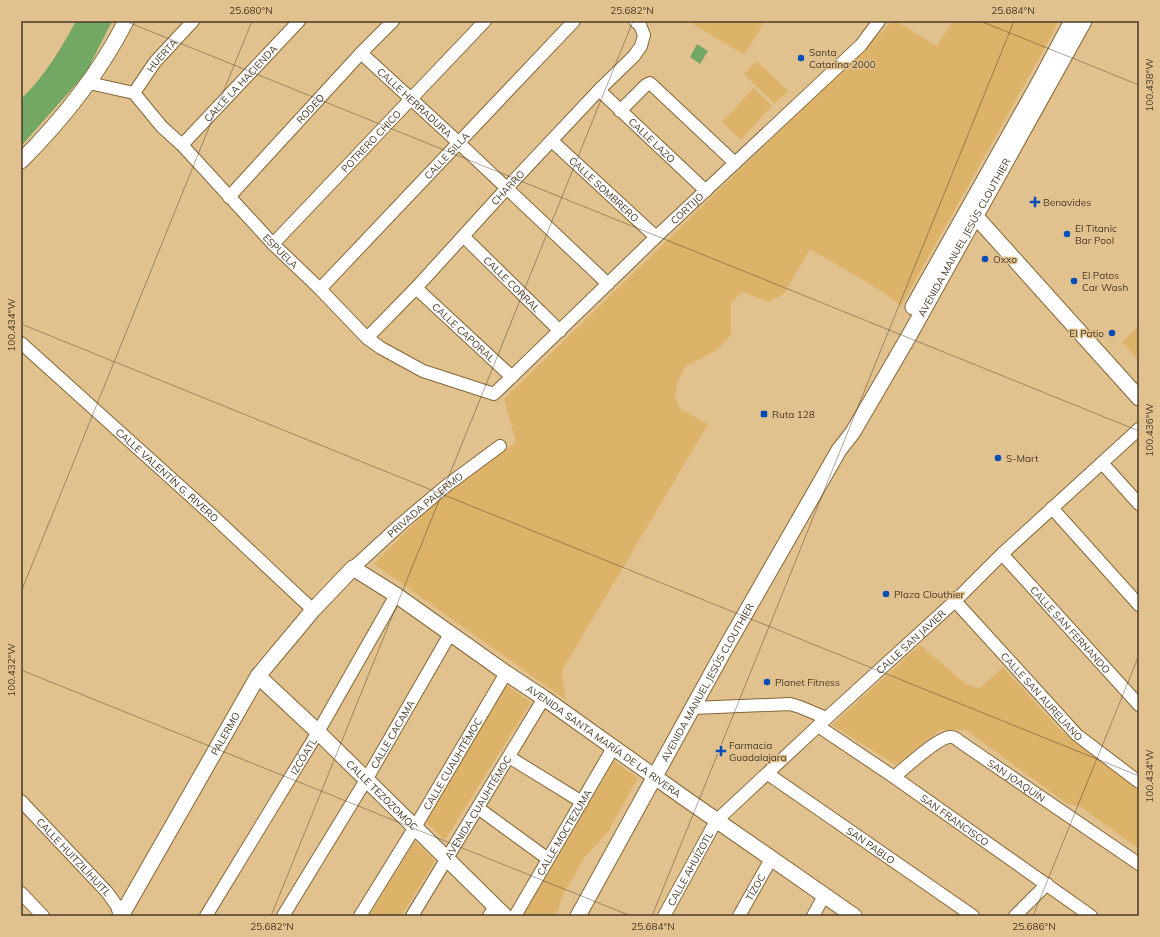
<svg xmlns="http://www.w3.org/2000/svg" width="1160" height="937" font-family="Mulish,sans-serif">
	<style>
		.green { fill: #ddb269 }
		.water { fill: #72a764 }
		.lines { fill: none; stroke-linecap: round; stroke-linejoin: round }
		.minor-casing { stroke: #836737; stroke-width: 14 }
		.tertiary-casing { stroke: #836737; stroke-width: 17 }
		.minor { stroke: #fff; stroke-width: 12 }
		.tertiary { stroke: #fff; stroke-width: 15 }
		.ticks { fill: none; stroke: #463a25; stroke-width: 1; stroke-opacity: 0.45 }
		.poi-dot { fill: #004db7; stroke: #e1c28f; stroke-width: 1.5 }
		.labels { text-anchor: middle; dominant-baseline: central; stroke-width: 3; stroke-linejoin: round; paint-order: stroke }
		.poi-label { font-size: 10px; fill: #463a25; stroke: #e1c28f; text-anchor: start }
		.street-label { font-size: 10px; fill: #463a25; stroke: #e1c28f }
		.neatline { fill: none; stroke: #463a25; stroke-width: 1.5 }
		.ticks-label { font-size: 10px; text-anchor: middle; fill: #463a25 }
	</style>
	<rect width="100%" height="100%" fill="#e1c28f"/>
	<path class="green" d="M688 21H765L746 52 743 54Z
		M893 21H899L902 25 937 46 953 21H1058L1052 35 901 306 883 292 810 249 784 294 768 302 743 292 731 302V335L717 350 686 366 678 381 675 396 679 408 708 424 561 672 566 700 374 564 436 502 516 442 504 399Z
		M757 61 788 91 775 104 744 74Z
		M754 88 772 106 741 140 722 122Z
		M1139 326V362L1122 342Z
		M920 645 966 684 980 688 1003 667 1061 731 1139 788V849L1081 807 1066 803 966 730H940L896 765 832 725Z
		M506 685 531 702 445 840 426 822Z
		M614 761 638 778 608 832 584 858 563 895 556 916H523Z
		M415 841 435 861 401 916H369Z"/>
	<path class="water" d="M76 21H112L86 73 21 146V99C44 77 61 49 76 21Z
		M697 44 708 51 700 64 690 57Z"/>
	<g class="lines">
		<defs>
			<g id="minor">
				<path id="s1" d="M361 53 459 143 608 284"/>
				<path id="s2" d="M89 83 134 93 162 127 182 145 273 244 320 289 367 338 381 348 423 371 494 394 656 237 861 45 879 21"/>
				<path id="s3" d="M599 90 706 191"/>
				<path id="s4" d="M134 93 155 62 193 21"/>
				<path d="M620 111 646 85 650 83 735 163"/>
				<path id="s5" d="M552 141 656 237"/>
				<path id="s6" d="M182 145 299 21"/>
				<path id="s7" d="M229 197 361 53 393 21"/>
				<path id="s8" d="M464 237 560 331"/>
				<path id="s9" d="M273 244 485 21"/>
				<path id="s10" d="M416 288 512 377"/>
				<path id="s11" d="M320 289 574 21"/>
				<path id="s12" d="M367 338 416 288 506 189 599 90 634 56 641 46 644 35 640 25 635 21"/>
				<path id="s13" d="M21 343 214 517 313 610"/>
				<path d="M1102 463 1139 504"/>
				<path d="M1052 508 1139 605"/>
				<path id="s14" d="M1002 554 1139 705"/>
				<path id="s15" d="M353 568 401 524 446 486 500 446"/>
				<path id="s16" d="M955 601 1077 735 1139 782"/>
				<path d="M693 708 790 704 800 707 826 718"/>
				<path id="s17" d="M818 726 894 777 1091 916"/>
				<path d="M509 757 582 802"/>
				<path id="s18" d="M768 774 973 916"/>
				<path id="s19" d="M894 777C904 769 939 736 951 737 954 737 957 739 959 741L1139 864"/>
				<path id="s20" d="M21 801 107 892 117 906 120 916"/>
				<path d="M478 808 548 859"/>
				<path d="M21 893 43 916"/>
				<path id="s21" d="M206 916 318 732 396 595"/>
				<path id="s22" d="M283 916 366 780 450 634"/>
				<path id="s23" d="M360 916 418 822 506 673"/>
				<path id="s24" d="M412 916 544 698"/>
				<path d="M489 916 495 906"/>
				<path id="s25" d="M515 916 613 748"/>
				<path id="s26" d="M664 916 716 821 818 726 955 601 1002 554 1139 429"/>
				<path id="s27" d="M739 916 771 859"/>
				<path d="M813 916 824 896"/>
				<path d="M1015 916 1047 884"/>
			</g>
			<g id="tertiary">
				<path d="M21 161C63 119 99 74 126 21"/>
				<path d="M970 210 1139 398"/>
				<path d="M913 307 1040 81 1072 21"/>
				<path id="s28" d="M258 676 318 732 505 916"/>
				<path id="s29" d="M121 916 258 676 313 610 353 568 396 595 506 673 544 698 683 797 854 916"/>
				<path id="s30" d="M578 916 725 649 839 450 853 432 909 336 1084 21"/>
			</g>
		</defs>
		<use href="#minor" class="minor-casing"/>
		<use href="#tertiary" class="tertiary-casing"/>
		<use href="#minor" class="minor"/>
		<use href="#tertiary" class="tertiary"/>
	</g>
	<path class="ticks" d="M125 21 1139 431M980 21 1139 85M21 324 1139 776M21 592 252 21M21 670 631 916M271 916 633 21M652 916 1014 21M1033 916 1139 655"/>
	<g class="poi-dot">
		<circle cx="801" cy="58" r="4"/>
		<path d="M1033 196h4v4h4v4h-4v4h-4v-4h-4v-4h4z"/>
		<circle cx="1067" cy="234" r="4"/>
		<circle cx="985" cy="259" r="4"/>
		<circle cx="1074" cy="281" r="4"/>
		<circle cx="1112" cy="333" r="4"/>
		<rect x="760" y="410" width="8" height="8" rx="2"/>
		<circle cx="998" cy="458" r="4"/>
		<circle cx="886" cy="594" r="4"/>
		<circle cx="767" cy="682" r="4"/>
		<path d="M719 745h4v4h4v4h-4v4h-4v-4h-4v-4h4z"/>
	</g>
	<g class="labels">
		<g class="poi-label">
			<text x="809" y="52">Santa<tspan x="809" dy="12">Catarina 2000</tspan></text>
			<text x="1043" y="202">Benavides</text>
			<text x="1075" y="228">El Titanic<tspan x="1075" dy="12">Bar Pool</tspan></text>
			<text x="993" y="259">Oxxo</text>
			<text x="1082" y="275">El Patos<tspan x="1082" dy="12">Car Wash</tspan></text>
			<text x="1104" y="333" text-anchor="end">El Patio</text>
			<text x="772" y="414">Ruta 128</text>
			<text x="1006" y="458">S-Mart</text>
			<text x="894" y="594">Plaza Clouthier</text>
			<text x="775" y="682">Planet Fitness</text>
			<text x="729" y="745">Farmacia<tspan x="729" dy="12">Guadalajara</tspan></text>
		</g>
		<g class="street-label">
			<text stroke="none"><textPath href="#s4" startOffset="47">HUERTA</textPath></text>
			<text stroke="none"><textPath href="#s6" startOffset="85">CALLE LA HACIENDA</textPath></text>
			<text stroke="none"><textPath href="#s1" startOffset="73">CALLE HERRADURA</textPath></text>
			<text stroke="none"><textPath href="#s7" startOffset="120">RODEO</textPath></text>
			<text stroke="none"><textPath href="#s9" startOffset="142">POTRERO CHICO</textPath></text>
			<text stroke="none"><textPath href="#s3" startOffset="73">CALLE LAZO</textPath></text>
			<text stroke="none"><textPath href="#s11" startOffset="184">CALLE SILLA</textPath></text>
			<text stroke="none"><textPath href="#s12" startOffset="206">CHARRO</textPath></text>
			<text stroke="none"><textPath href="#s5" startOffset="71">CALLE SOMBRERO</textPath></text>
			<text stroke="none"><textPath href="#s2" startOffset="792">CORTIJO</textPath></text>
			<text stroke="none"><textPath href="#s30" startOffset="781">AVENIDA MANUEL JESÚS CLOUTHIER</textPath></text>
			<text stroke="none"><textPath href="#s2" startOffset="262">ESPUELA</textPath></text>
			<text stroke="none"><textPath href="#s8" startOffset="67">CALLE CORRAL</textPath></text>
			<text stroke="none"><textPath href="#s10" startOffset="65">CALLE CAPORAL</textPath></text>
			<text stroke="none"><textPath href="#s13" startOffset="197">CALLE VALENTÍN G. RIVERO</textPath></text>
			<text stroke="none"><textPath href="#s15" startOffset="96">PRIVADA PALERMO</textPath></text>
			<text stroke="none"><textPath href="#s14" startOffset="102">CALLE SAN FERNANDO</textPath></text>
			<text stroke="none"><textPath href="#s26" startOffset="373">CALLE SAN JAVIER</textPath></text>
			<text stroke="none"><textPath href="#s30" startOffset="267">AVENIDA MANUEL JESÚS CLOUTHIER</textPath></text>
			<text stroke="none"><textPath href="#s16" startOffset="129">CALLE SAN AURELIANO</textPath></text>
			<text stroke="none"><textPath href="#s29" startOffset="210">PALERMO</textPath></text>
			<text stroke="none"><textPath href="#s22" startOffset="212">CALLE CACAMA</textPath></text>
			<text stroke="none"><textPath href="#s29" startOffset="725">AVENIDA SANTA MARÍA DE LA RIVERA</textPath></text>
			<text stroke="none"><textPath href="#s21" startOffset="187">IZCÓATL</textPath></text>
			<text stroke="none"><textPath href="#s23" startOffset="178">CALLE CUAUHTÉMOC</textPath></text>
			<text stroke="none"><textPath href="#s19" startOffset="149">SAN JOAQUÍN</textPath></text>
			<text stroke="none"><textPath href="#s28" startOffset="172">CALLE TEZOZOMOC</textPath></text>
			<text stroke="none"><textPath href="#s24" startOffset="127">AVENIDA CUAUHTÉMOC</textPath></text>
			<text stroke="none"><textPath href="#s17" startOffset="166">SAN FRANCISCO</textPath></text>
			<text stroke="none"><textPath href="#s25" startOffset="97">CALLE MOCTEZUMA</textPath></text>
			<text stroke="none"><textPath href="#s18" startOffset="125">SAN PABLO</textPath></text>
			<text stroke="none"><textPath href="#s20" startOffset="77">CALLE HUITZILÍHUITL</textPath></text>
			<text stroke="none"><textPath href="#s26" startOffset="54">CALLE AHUÍZOTL</textPath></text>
			<text stroke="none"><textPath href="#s27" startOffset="33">TÍZOC</textPath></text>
		</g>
	</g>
	<rect width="1160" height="937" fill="none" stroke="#e1c28f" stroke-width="44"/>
	<rect x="22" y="22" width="1116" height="893" class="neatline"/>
	<g class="ticks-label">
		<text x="251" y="14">25.680°N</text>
		<text x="632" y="14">25.682°N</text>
		<text x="1013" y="14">25.684°N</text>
		<text transform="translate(1149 85) rotate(-90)" y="4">100.438°W</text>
		<text transform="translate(11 325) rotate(-90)" y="4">100.434°W</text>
		<text transform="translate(1149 430) rotate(-90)" y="4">100.436°W</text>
		<text transform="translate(11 670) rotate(-90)" y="4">100.432°W</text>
		<text transform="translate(1149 776) rotate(-90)" y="4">100.434°W</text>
		<text x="272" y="930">25.682°N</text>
		<text x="653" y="930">25.684°N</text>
		<text x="1034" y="930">25.686°N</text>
	</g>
</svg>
